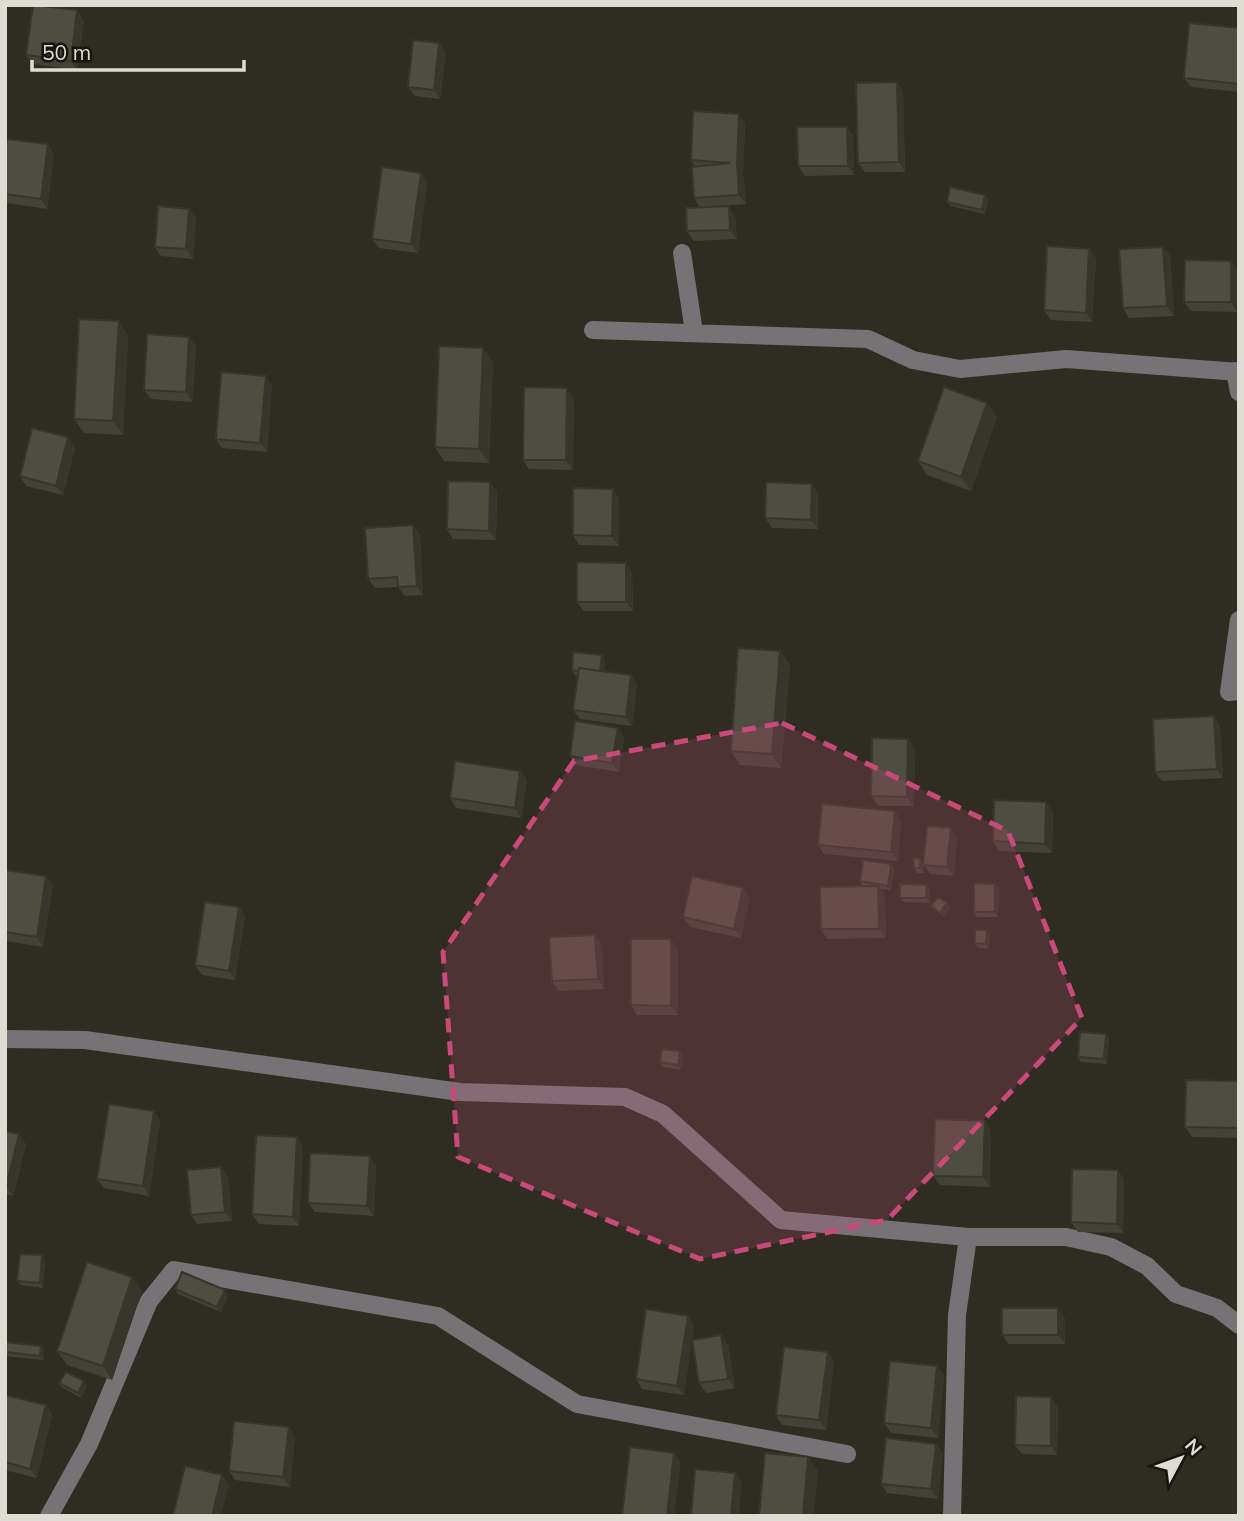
<svg xmlns="http://www.w3.org/2000/svg" width="1244" height="1521" font-family="Mulish,sans-serif">
	<style>
		.lines { fill: none; stroke-linecap: round; stroke-linejoin: round }
		.minor { stroke: #767276; stroke-width: 18 }
		.wall { fill: #444237 }
		.shaded-wall { fill: #37362d }
		.building { fill: #4f4d40; stroke: #37362d; stroke-width: 2 }
		.marked { fill: #c9497a; fill-opacity: 0.2; stroke: #c9497a; stroke-width: 5; stroke-dasharray: 14 9; stroke-linejoin: round }
	</style>
	<rect width="100%" height="100%" fill="#2f2d22"/>
	<g class="lines">
		<path class="minor" d="M682 253 694 332
			M593 330 868 339 913 360 960 369 1066 359 1239 372
			M1235 371 1239 392
			M1239 620 1229 692 1239 691
			M5 1039 85 1040 460 1092 625 1097 663 1114 781 1220 968 1237H1066L1111 1247 1147 1266 1176 1294 1217 1308 1239 1325
			M49 1516 89 1444 149 1301 174 1270 438 1316 577 1404 847 1454
			M952 1516 957 1315 968 1237"/>
	</g>
	<path class="wall" d="M84 20 77 70 33 64 26 55Z
		M1239 28V92L1191 87 1184 78Z
		M439 43 446 52 440 99 415 96 408 87Z
		M903 91 905 172H865L858 163Z
		M745 123 743 173 746 204 705 207 735 216 737 239 694 241 687 231 700 208 694 198 695 167 691 160Z
		M847 127 853 136 854 175 805 176 798 166Z
		M5 152 54 154 47 209 7 203 5 201Z
		M427 182 418 253 379 248 372 239Z
		M985 195 988 200 985 214 951 206 947 202Z
		M196 218 193 259 161 256 155 247Z
		M1163 247 1170 256 1174 316 1129 318 1123 308Z
		M1096 258 1092 322 1051 320 1044 310Z
		M1231 261 1238 270 1237 312 1191 311 1184 302Z
		M128 335 123 435 84 433 74 419Z
		M196 346 192 402 151 399 144 390Z
		M493 362 489 463 444 461 435 447Z
		M272 385 267 452 222 448 216 439Z
		M574 398 573 470 529 469 523 460Z
		M987 403 997 417 971 491 927 475 918 461Z
		M75 447 63 495 26 486 20 476Z
		M490 482 497 492 496 540 453 539 447 529Z
		M812 484 818 494V529L772 528 765 518Z
		M613 489 619 499V546L579 545 573 535Z
		M413 525 420 535 423 595 405 596 398 587 375 588 368 579Z
		M632 572 633 611H584L577 602Z
		M780 651 790 665 781 768 740 765 731 751Z
		M605 660 604 671 637 684 632 726 580 719 573 710 578 676 575 675 572 670Z
		M1220 726 1223 778 1162 781 1155 772Z
		M618 728 624 737 619 772 576 765 570 756Z
		M915 749 914 806H878L871 796Z
		M520 771 527 780 521 818 456 808 450 798Z
		M895 811 901 821 898 861 824 854 818 845Z
		M1053 811 1052 853 999 851 993 841Z
		M957 838 954 876 930 874 924 865V873H917L914 868 920 859 923 863Z
		M891 864 894 869 891 890 880 889 885 895 886 938 827 939 821 929 863 886 860 881Z
		M5 870 53 885 43 947 5 941Z
		M995 884 999 888 998 917H977L974 912Z
		M930 889V903L904 902 900 898Z
		M750 897 741 938 690 927 683 917Z
		M239 907 245 916 235 980 202 975 195 965Z
		M987 930 990 935 989 948H978L975 943Z
		M602 944 604 989 558 991 552 981Z
		M678 949V1015H637L631 1005Z
		M1106 1034 1109 1039 1107 1064 1081 1062 1078 1057Z
		M683 1056 681 1070 663 1067 660 1062Z
		M1239 1081V1138L1192 1137 1185 1127Z
		M154 1111 160 1121 149 1196 104 1188 97 1179Z
		M991 1130 990 1187 940 1185 933 1176Z
		M5 1131 26 1144 13 1196 5 1194Z
		M297 1137 303 1147 299 1226 259 1224 252 1214Z
		M370 1156 376 1165 374 1216 315 1212 308 1203Z
		M221 1167 228 1177 232 1221 197 1224 191 1215Z
		M1124 1179 1123 1233 1078 1232 1071 1222Z
		M45 1260 43 1288 21 1285 17 1281Z
		M132 1277 142 1291 112 1380 67 1365 57 1351Z
		M175 1289 228 1295 221 1312 178 1294Z
		M1065 1318V1344H1009L1002 1335Z
		M694 1325 684 1395 642 1389 636 1379Z
		M721 1335 728 1345 735 1388 706 1393 699 1383Z
		M5 1342 44 1351V1360L5 1356Z
		M828 1352 834 1362 826 1430 782 1425 776 1415Z
		M937 1366 944 1376 938 1438 891 1433 884 1423Z
		M84 1381 87 1386 81 1398 63 1388 59 1383Z
		M5 1395 46 1405 52 1415 37 1478 5 1470Z
		M1058 1407 1057 1455 1022 1454 1015 1445Z
		M295 1437 290 1487 235 1480 229 1471Z
		M943 1453 938 1499 887 1493 881 1484Z"/>
	<path class="shaded-wall" d="M77 10 84 20 77 70 71 61Z
		M439 43 446 52 440 99 434 90Z
		M897 82 903 91 905 172 899 162Z
		M739 114 745 123 743 173 746 204 739 195 737 163Z
		M847 127 853 136 854 175 848 166Z
		M48 144 54 154 47 209 41 199Z
		M421 173 427 182 418 253 411 244Z
		M985 195 988 200 985 214 982 210Z
		M729 206 735 216 737 239 730 230Z
		M189 209 196 218 193 259 186 249Z
		M1163 247 1170 256 1174 316 1167 306Z
		M1089 249 1096 258 1092 322 1086 313Z
		M1231 261 1238 270 1237 312 1231 302Z
		M119 321 128 335 123 435 113 421Z
		M189 337 196 346 192 402 186 392Z
		M483 348 493 362 489 463 479 449Z
		M266 376 272 385 267 452 260 443Z
		M567 388 574 398 573 470 566 460Z
		M987 403 997 417 971 491 961 477Z
		M68 437 75 447 63 495 56 486Z
		M490 482 497 492 496 540 489 531Z
		M812 484 818 494V529L811 520Z
		M613 489 619 499V546L612 536Z
		M413 525 420 535 423 595 417 586Z
		M626 563 632 572 633 611 626 602Z
		M780 651 790 665 781 768 772 754Z
		M602 655 605 660 604 678 600 673Z
		M631 675 637 684 632 726 626 717Z
		M1214 716 1220 726 1223 778 1217 769Z
		M618 728 624 737 619 772 612 763Z
		M908 739 915 749 914 806 907 797Z
		M520 771 527 780 521 818 515 808Z
		M1046 802 1053 811 1052 853 1045 844Z
		M895 811 901 821 898 861 891 852Z
		M951 828 957 838 954 876 947 867Z
		M920 859 924 863V873L920 868Z
		M891 864 894 869 891 890 888 886Z
		M46 876 53 885 43 947 37 937Z
		M995 884 999 888 998 917 995 912Z
		M927 885 930 889V903L926 898Z
		M878 886 885 895 886 938 879 929Z
		M743 888 750 897 741 938 734 929Z
		M947 903 951 908 944 918 940 913Z
		M239 907 245 916 235 980 229 971Z
		M987 930 990 935 989 948 986 944Z
		M595 935 602 944 604 989 598 979Z
		M671 939 678 949V1015L671 1006Z
		M1106 1034 1109 1039 1107 1064 1104 1059Z
		M680 1051 683 1056 681 1070 678 1065Z
		M154 1111 160 1121 149 1196 143 1186Z
		M985 1121 991 1130 990 1187 983 1177Z
		M19 1134 26 1144 13 1196 6 1187Z
		M297 1137 303 1147 299 1226 293 1217Z
		M370 1156 376 1165 374 1216 367 1206Z
		M221 1167 228 1177 232 1221 225 1212Z
		M1118 1170 1124 1179 1123 1233 1117 1224Z
		M42 1255 45 1260 43 1288 40 1283Z
		M132 1277 142 1291 112 1380 103 1366Z
		M225 1290 228 1295 221 1312 217 1307Z
		M1058 1308 1065 1318V1344L1058 1335Z
		M688 1316 694 1325 684 1395 677 1386Z
		M721 1335 728 1345 735 1388 728 1379Z
		M41 1346 44 1351V1360L40 1356Z
		M828 1352 834 1362 826 1430 819 1420Z
		M937 1366 944 1376 938 1438 931 1428Z
		M84 1381 87 1386 81 1398 78 1393Z
		M1051 1397 1058 1407 1057 1455 1051 1446Z
		M46 1405 52 1415 37 1478 30 1469Z
		M289 1427 295 1437 290 1487 283 1477Z
		M936 1444 943 1453 938 1499 931 1489Z
		M674 1453 681 1462 674 1516H667Z
		M808 1457 818 1471 814 1516H803Z
		M735 1473 742 1482 739 1516H731Z
		M222 1475 229 1485 221 1516H212Z"/>
	<path class="building" d="M33 5 77 10 71 61 26 55Z
		M1189 23 1239 28V84L1184 78Z
		M413 40 439 43 434 90 408 87Z
		M897 82 899 162 858 163 856 83Z
		M693 111 739 114 737 163 739 195 694 198 692 167 730 163 691 160Z
		M797 127H847L848 166H798Z
		M7 139 48 144 41 199 5 194V152Z
		M382 167 421 173 411 244 372 239Z
		M950 187 985 195 982 210 947 202Z
		M158 206 189 209 186 249 155 247Z
		M729 206 730 230 687 231 686 208Z
		M1047 246 1089 249 1086 313 1044 310Z
		M1163 247 1167 306 1123 308 1119 249Z
		M1185 260 1231 261V302H1184Z
		M79 319 119 321 113 421 74 419Z
		M147 334 189 337 186 392 144 390Z
		M439 346 483 348 479 449 435 447Z
		M221 372 266 376 260 443 216 439Z
		M524 387 567 388 566 460H523Z
		M944 387 987 403 961 477 918 461Z
		M32 428 68 437 56 486 20 476Z
		M448 481 490 482 489 531 447 529Z
		M766 482 812 484 811 520 765 518Z
		M573 488 613 489 612 536 573 535Z
		M413 525 417 586 398 587 397 577 368 579 365 528Z
		M577 562 626 563V602H577Z
		M738 648 780 651 772 754 731 751Z
		M573 652 602 655 600 671 579 668 578 671 572 670Z
		M579 668 631 675 626 717 573 710Z
		M1214 716 1217 769 1155 772 1153 719Z
		M575 721 618 728 612 763 570 756Z
		M872 738 908 739 907 797 871 796Z
		M455 761 520 771 515 808 450 798Z
		M994 800 1046 802 1045 844 993 841Z
		M822 804 895 811 891 852 818 845Z
		M927 826 951 828 947 867 923 865Z
		M913 858 920 859V868H914Z
		M863 860 891 864 888 886 860 881Z
		M5 870 46 876 37 937 5 932Z
		M692 876 743 888 734 929 683 917Z
		M974 883 995 884V912H974Z
		M900 884 927 885 926 898H900Z
		M878 886 879 929H821L820 887Z
		M938 897 947 903 940 913 931 906Z
		M205 902 239 907 229 971 195 965Z
		M975 930H987L986 944 975 943Z
		M595 935 598 979 552 981 549 937Z
		M631 939H671V1006L631 1005Z
		M1080 1032 1106 1034 1104 1059 1078 1057Z
		M662 1049 680 1051 678 1065 660 1062Z
		M1186 1080 1239 1081V1128L1185 1127Z
		M109 1104 154 1111 143 1186 97 1179Z
		M935 1119 985 1121 983 1177 933 1176Z
		M5 1131 19 1134 6 1187 5 1186Z
		M256 1135 297 1137 293 1217 252 1214Z
		M310 1153 370 1156 367 1206 308 1203Z
		M221 1167 225 1212 191 1215 187 1170Z
		M1072 1169 1118 1170 1117 1224 1071 1222Z
		M20 1254 42 1255 40 1283 17 1281Z
		M87 1262 132 1277 103 1366 57 1351Z
		M182 1272 225 1290 217 1307 175 1289Z
		M1002 1308H1058V1335H1002Z
		M646 1309 688 1316 677 1386 636 1379Z
		M721 1335 728 1379 699 1383 692 1340Z
		M5 1342 41 1346 40 1356 5 1352Z
		M784 1347 828 1352 819 1420 776 1415Z
		M890 1361 937 1366 931 1428 884 1423Z
		M66 1372 84 1381 78 1393 59 1383Z
		M5 1395 46 1405 30 1469 5 1462Z
		M1016 1396 1051 1397V1446L1015 1445Z
		M234 1421 289 1427 283 1477 229 1471Z
		M886 1438 936 1444 931 1489 881 1484Z
		M630 1447 674 1453 667 1516H622Z
		M765 1453 808 1457 803 1516H759Z
		M185 1466 222 1475 212 1516H173Z
		M695 1469 735 1473 731 1516H691Z"/>
	<path class="marked" d="M782 723 1008 831 1082 1018 887 1220 700 1259 458 1157 443 952 574 761Z"/>
	<rect width="1244" height="1521" fill="none" stroke="#dedcd5" stroke-width="14"/>
	<g transform="translate(1181 1458) rotate(49)" stroke="#161510" stroke-width="5" paint-order="stroke">
	<path d="M0-5L12 26L0 18L-12 26Z" fill="#dedcd5"/>
	<text y="-10" font-size="19" font-weight="bold" text-anchor="middle" fill="#dedcd5">N</text>
	</g>
	<path d="M32 60v10h212v-10" fill="none" stroke="#dedcd5" stroke-width="3.5"/>
	<text x="42" y="60" font-size="21" fill="#dedcd5" stroke="#161510" stroke-width="5" paint-order="stroke">50 m</text>
</svg>
